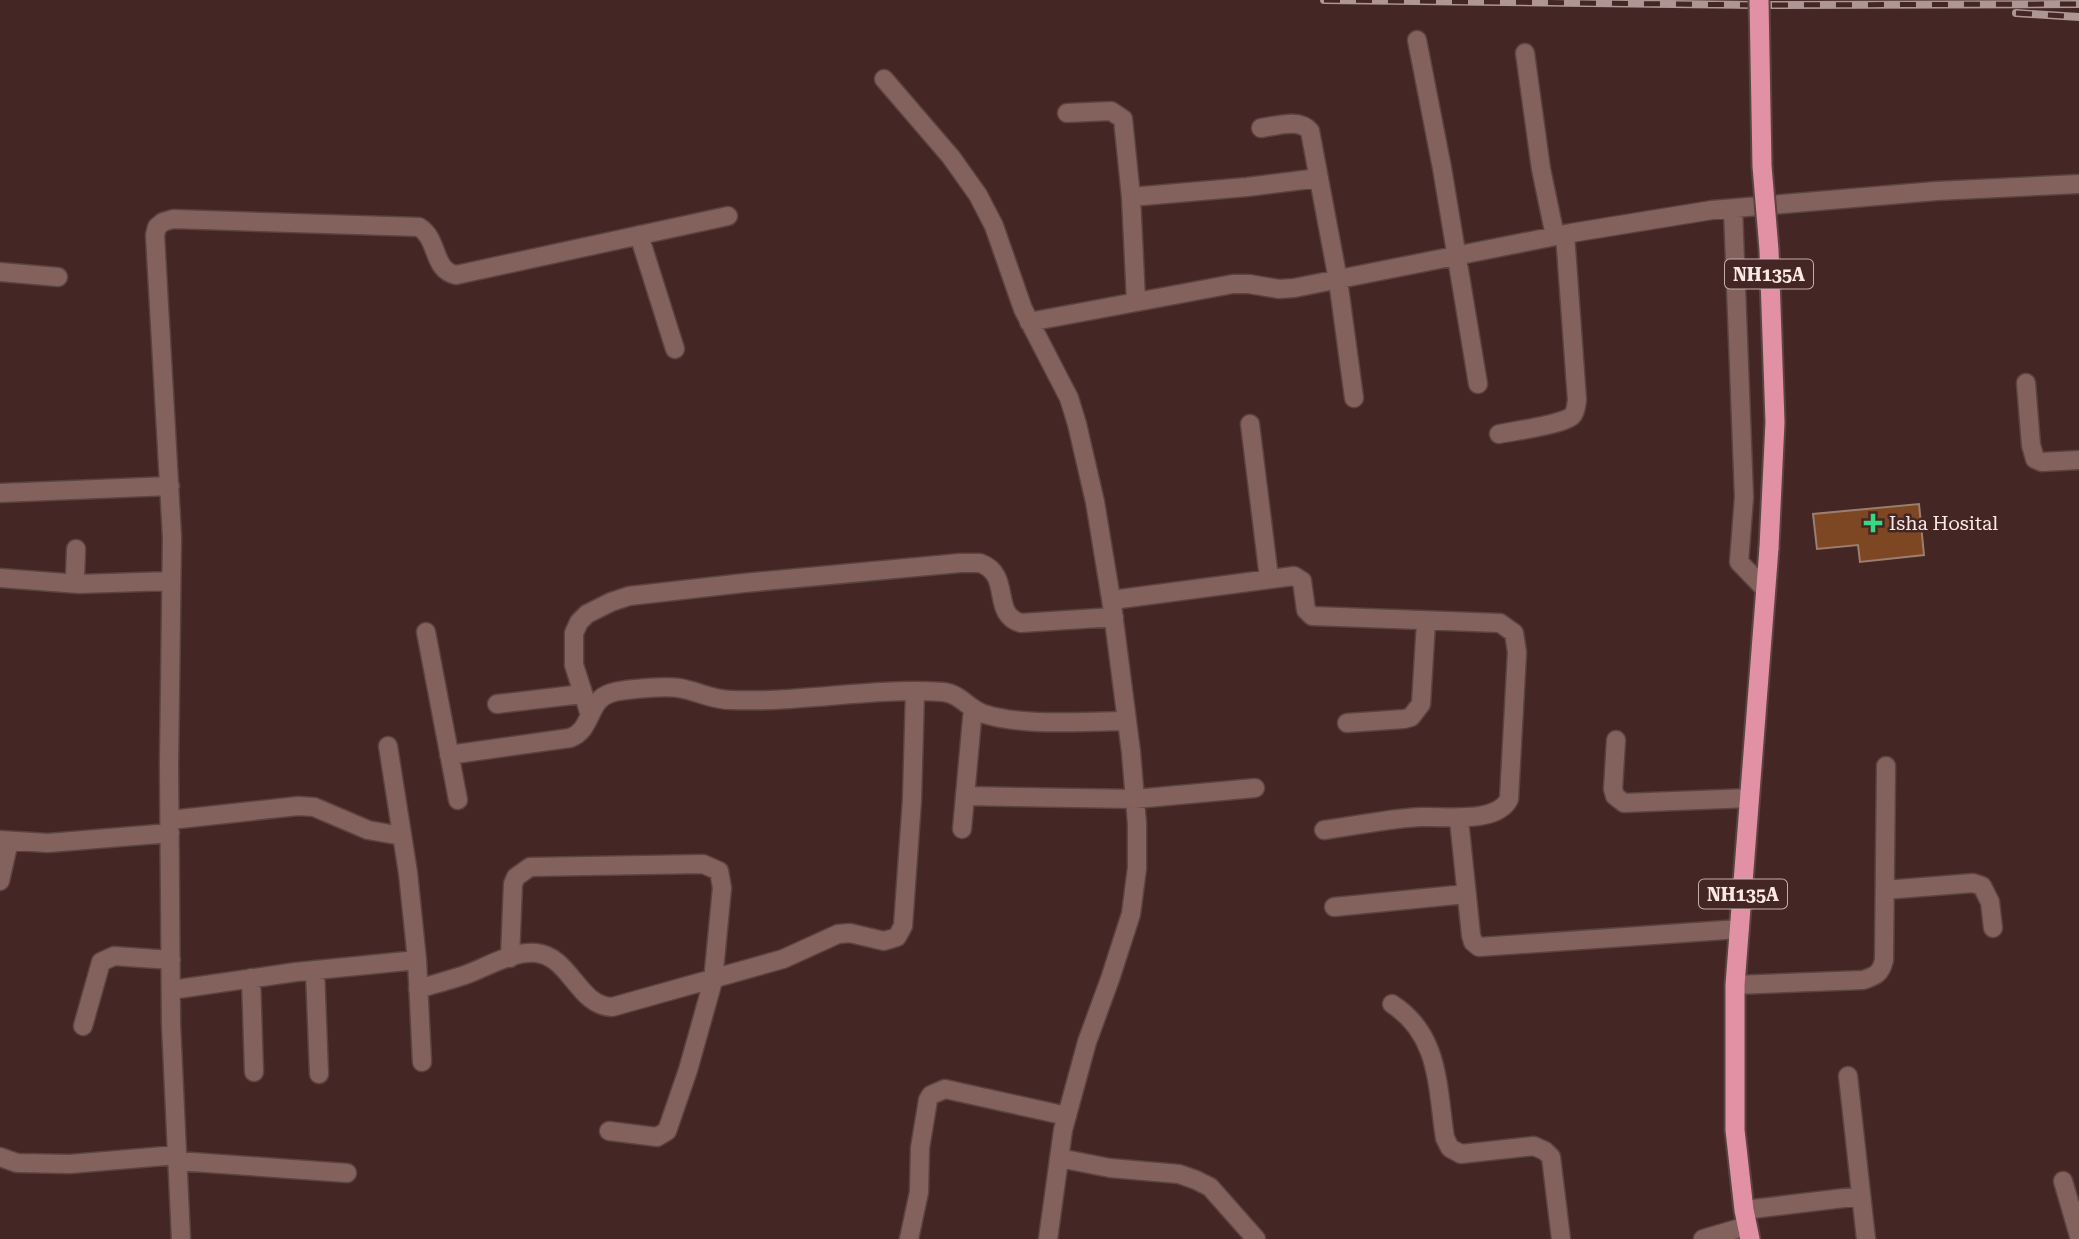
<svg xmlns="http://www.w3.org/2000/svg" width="2079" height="1239" font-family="'Roboto Serif',serif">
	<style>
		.building { fill: #7d4723; stroke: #9b7e6d; stroke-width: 2 }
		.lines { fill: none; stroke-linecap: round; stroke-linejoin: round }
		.minor-casing { stroke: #5b4341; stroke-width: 21 }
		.trunk-casing { stroke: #5b4341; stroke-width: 23 }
		.minor { stroke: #83625e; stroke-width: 18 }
		.trunk { stroke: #e291a5; stroke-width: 19 }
		.rail-casing { stroke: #ad9693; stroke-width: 8 }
		.rail { stroke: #442724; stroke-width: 5; stroke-dasharray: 16; stroke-linecap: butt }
		.trunk-bridge-casing { stroke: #5b4341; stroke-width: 23; stroke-linecap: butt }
		.trunk-bridge { stroke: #e291a5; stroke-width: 19 }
		.poi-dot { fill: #37d880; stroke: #442724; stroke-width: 2.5 }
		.labels { text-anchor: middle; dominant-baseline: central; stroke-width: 5; stroke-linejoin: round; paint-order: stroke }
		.shield { fill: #442724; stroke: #c4aeab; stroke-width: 2 }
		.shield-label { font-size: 18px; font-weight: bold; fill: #fbe8e5 }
		.poi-label { font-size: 19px; fill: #fbe8e5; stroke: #442724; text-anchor: start }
	</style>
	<rect width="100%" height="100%" fill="#442724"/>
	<path class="building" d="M1919 504 1924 555 1860 562 1858 545 1817 549 1813 514Z"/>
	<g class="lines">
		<defs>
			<path id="minor" d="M1417 40 1442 168 1478 384
				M1525 53 1541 169 1555 236
				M884 79 951 157 978 195 994 226 1023 309 1069 398 1077 424 1095 502 1112 605 1131 752 1137 824V868L1131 914 1110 979 1087 1042 1063 1130 1048 1239
				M1067 113 1111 111 1123 119 1131 197 1136 301
				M1261 128C1276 126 1299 118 1310 131L1338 280 1354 398
				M1131 197 1247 187 1319 178
				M1733 209 1744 497 1739 562 1766 590
				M639 235 675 349
				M0 272 58 277
				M1029 322 1233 284H1249L1279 289 1294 288 1571 233 1712 210 1936 191 2079 184
				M2026 383 2031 445 2035 459 2042 462 2079 460
				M1250 424 1269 578
				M1499 434C1514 431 1561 425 1572 416 1576 412 1576 406 1577 400L1565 234
				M0 493 170 486
				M76 549 75 578 79 584 171 581
				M0 578 79 584
				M1112 600 1294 576 1302 581 1306 610 1312 616 1500 623 1514 633 1517 652 1509 799C1497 824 1444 816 1422 817 1390 818 1356 826 1324 830
				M426 632 458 800
				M497 704 582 694
				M590 715 574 665V633L579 622 587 614 611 602 629 596 744 583 960 563H980C1013 575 990 614 1021 623L1114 617
				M1347 723 1404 719 1411 717 1421 704 1426 622
				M1616 740 1613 789 1615 796 1624 803 1750 798
				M388 746 408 873 417 960 422 1062
				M449 755 570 738C593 730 587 700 611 693 623 689 666 686 679 688 697 691 712 700 731 700 801 703 872 687 943 692 961 694 968 709 984 714 1027 727 1083 721 1127 721
				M965 796 1135 799 1255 788
				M170 820 298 806 314 807 368 830 402 836
				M1459 820 1471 935 1473 942 1479 947 1740 929
				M962 829 973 708
				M0 840 48 843 170 833
				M0 881 9 841
				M1885 890 1973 883 1982 886 1990 902 1993 928
				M1334 907 1466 894
				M510 958 513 884 516 877 530 867 703 864 719 871 722 888 713 981 688 1070 667 1131 657 1137 609 1131
				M315 970 319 1074
				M251 978 254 1072
				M1735 985 1863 980C1876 976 1881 973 1884 960L1886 766
				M418 989C434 984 450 980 465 975 487 967 512 951 536 953 570 956 578 1006 612 1007L783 959 838 934 850 933 884 941 897 937 903 926 912 800 915 692
				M171 990 296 972 417 960
				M1392 1004C1440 1035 1437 1087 1445 1138L1450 1148 1461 1154 1534 1146 1545 1151 1551 1157 1561 1239
				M83 1026 101 962 114 956 171 960
				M1848 1076 1866 1239
				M0 1157 17 1163 70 1164 177 1155
				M1059 1158 1110 1168 1179 1174 1196 1180 1210 1187 1256 1239
				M178 1161 347 1173
				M2063 1181 2079 1236
				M1744 1210 1861 1196
				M181 1239 171 1024 169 765 172 537 155 235 157 227 163 222 173 219 419 227C439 239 432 270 456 275L728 216
				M909 1239 919 1192 920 1148 928 1100 931 1095 945 1089 1067 1116
				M1703 1239 1747 1226"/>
			<path id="trunk" d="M1750 1239 1744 1210 1735 1130V985L1769 548"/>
		</defs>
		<use href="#minor" class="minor-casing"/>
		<use href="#trunk" class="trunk-casing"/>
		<use href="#minor" class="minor"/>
		<use href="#trunk" class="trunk"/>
		<defs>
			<path id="rail" d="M1324 0 1758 5 2079 4
				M2016 13 2079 17"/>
		</defs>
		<use href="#rail" class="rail-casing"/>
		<use href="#rail" class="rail"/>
		<defs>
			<path id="trunk-bridge" d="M1759 0 1762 166 1769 250 1775 422 1769 548"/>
		</defs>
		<use href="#trunk-bridge" class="trunk-bridge-casing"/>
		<use href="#trunk-bridge" class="trunk-bridge"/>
	</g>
	<path class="poi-dot" d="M1869.5 512.5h7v7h7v7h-7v7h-7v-7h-7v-7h7z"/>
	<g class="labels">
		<g class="shield">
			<rect x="1725" y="259.5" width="88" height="29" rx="5"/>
			<rect x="1699" y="879.5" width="88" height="29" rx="5"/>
		</g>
		<g class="shield-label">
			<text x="1769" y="274">NH135A</text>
			<text x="1743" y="894">NH135A</text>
		</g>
		<g class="poi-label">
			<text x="1889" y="523">Isha Hosital</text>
		</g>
	</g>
</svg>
